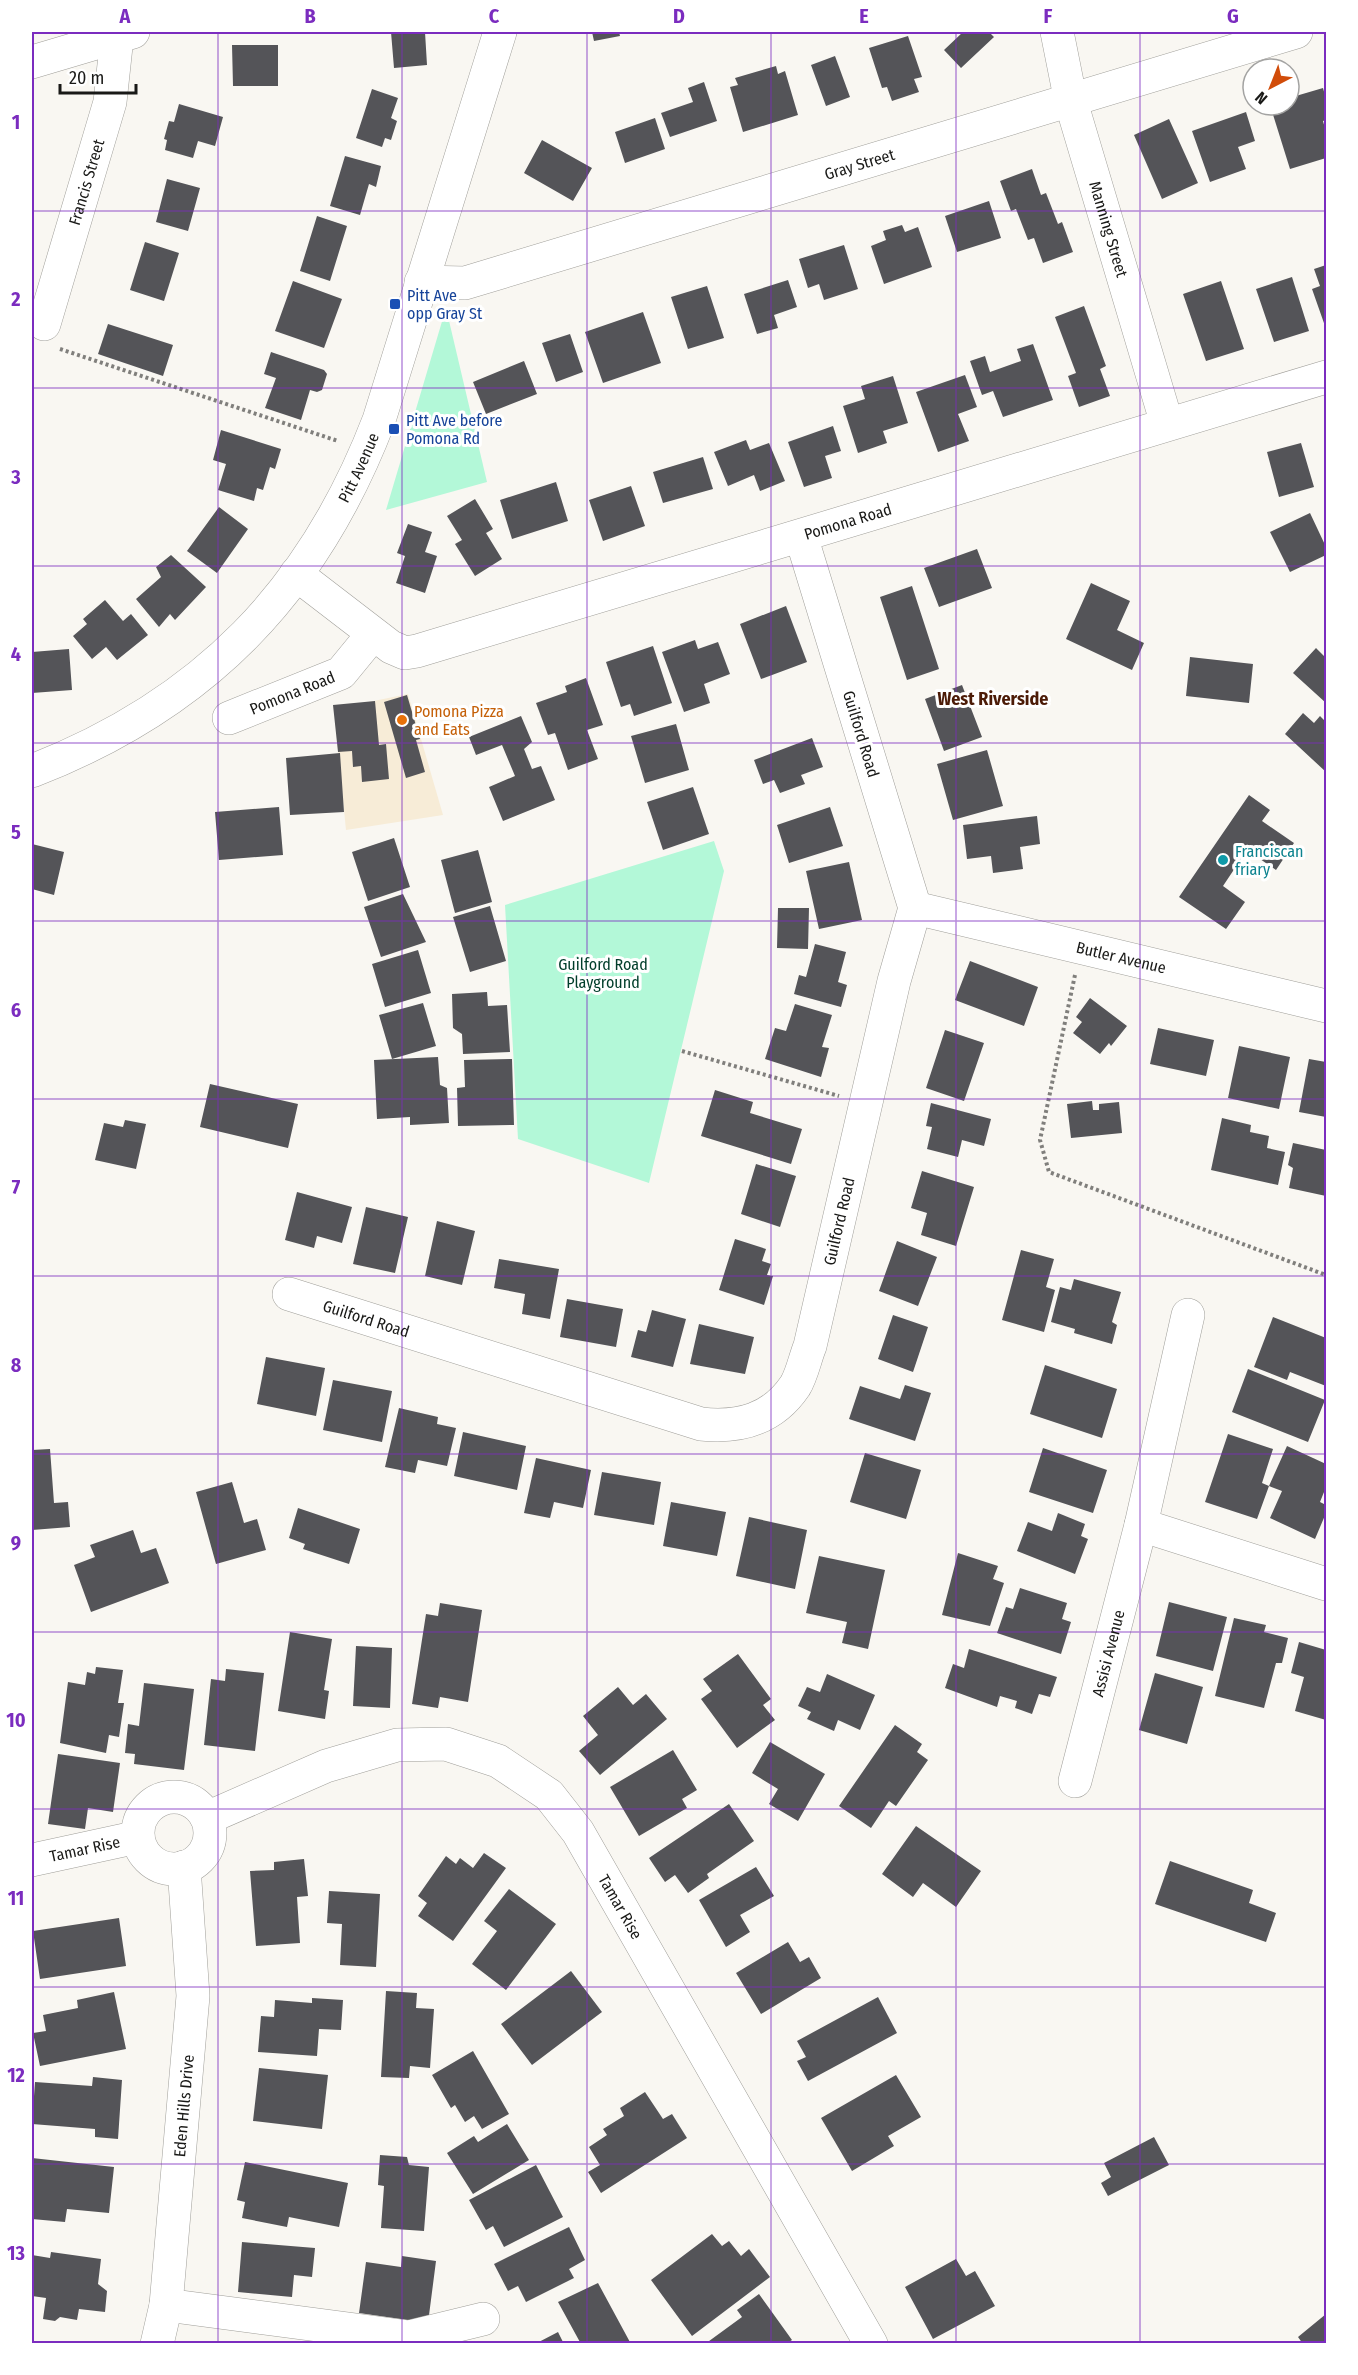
<svg xmlns="http://www.w3.org/2000/svg" width="1358" height="2375" font-family="'Fira Sans Condensed',sans-serif">
	<style>
		.commercial { fill: #f7ecd7 }
		.park { fill: #b3f8d8 }
		.building { fill: #545458 }
		.lines { fill: none; stroke-linecap: round; stroke-linejoin: round }
		.minor-casing { stroke: #a09f9a; stroke-width: 34 }
		.path { stroke: #807f7c; stroke-width: 4; stroke-dasharray: 3 3; stroke-linecap: butt }
		.minor { stroke: #fff; stroke-width: 33 }
		.grid { fill: none; stroke: #7b2cbf; stroke-width: 1.5; stroke-opacity: 0.55 }
		.transit-dot { fill: #1a4fb4; stroke: #fff; stroke-width: 2 }
		.food-dot { fill: #e8710a; stroke: #fff; stroke-width: 2 }
		.culture-dot { fill: #0f9aa8; stroke: #fff; stroke-width: 2 }
		.labels { text-anchor: middle; dominant-baseline: central; stroke-width: 6; stroke-linejoin: round; paint-order: stroke }
		.street-label { font-size: 16px; fill: #191917; stroke: #fff }
		.transit-label { font-size: 16px; fill: #164399; stroke: #fff; text-anchor: start }
		.food-label { font-size: 16px; fill: #c56008; stroke: #fff; text-anchor: start }
		.culture-label { font-size: 16px; fill: #0d838f; stroke: #fff; text-anchor: start }
		.park-label { font-size: 16px; fill: #003d2a; stroke: #fff }
		.neighbourhood-label { font-size: 18px; font-weight: bold; fill: #4c1b07; stroke: #fff }
		.neatline { fill: none; stroke: #7b2cbf; stroke-width: 2 }
		.grid-label { font-size: 20px; text-anchor: middle; font-weight: bold; fill: #7b2cbf }
	</style>
	<rect width="100%" height="100%" fill="#f9f7f2"/>
	<path class="commercial" d="M408 694 443 815 346 830 334 709Z"/>
	<path class="park" d="M446 308 487 482 386 510Z
		M714 841 724 871 649 1183 518 1139 505 905Z"/>
	<path class="building" d="M391 32H425L427 65 394 68Z
		M592 32H619L620 36 594 41Z
		M963 32H989L994 37 961 68 944 50Z
		M908 36 922 77 914 79 919 92 892 101 887 87 882 88 869 48Z
		M232 45H278V86H233Z
		M835 56 850 97 826 106 811 65Z
		M776 66 778 74 785 71 798 115 743 132 730 87 738 85 735 78Z
		M704 82 717 121 670 137 661 113 693 102 688 88Z
		M1323 88 1326 99V120L1323 121 1326 132V158L1290 169 1270 105H1289V98Z
		M372 89 398 98 391 118 397 121 391 140 385 138 382 147 356 138Z
		M179 104 223 117 215 146 198 141 193 158 165 150 167 140 164 139 169 121 174 122Z
		M1246 112 1255 141 1238 147 1246 169 1210 182 1192 131Z
		M655 118 665 149 625 163 615 132Z
		M1169 119 1198 183 1162 199 1134 135Z
		M542 140 592 168 573 201 524 173Z
		M345 156 381 166 376 187 369 184 360 215 330 206Z
		M1032 169 1041 195 1046 193 1058 224 1062 222 1073 252 1043 263 1034 238 1028 240 1016 209 1011 211 1000 181Z
		M167 179 200 188 188 231 156 222Z
		M989 201 1001 238 957 252 945 216Z
		M317 216 347 226 330 281 300 271Z
		M902 225 905 232 918 227 932 267 884 284 871 246 886 240 883 231Z
		M145 242 179 253 164 301 130 290Z
		M844 245 858 289 824 300 819 284 808 288 799 259Z
		M1326 265V325L1325 326 1312 289 1320 286 1314 269Z
		M1292 277 1309 331 1274 342 1256 289Z
		M788 280 797 307 774 315 778 328 757 334 744 294Z
		M293 281 342 299 324 348 275 331Z
		M1221 281 1244 349 1206 361 1183 294Z
		M707 286 724 338 688 349 671 297Z
		M1084 306 1106 366 1100 369 1110 396 1079 407 1068 376 1076 373 1055 317Z
		M643 312 661 363 603 383 585 332Z
		M108 324 173 345 163 376 98 354Z
		M570 334 583 372 556 382 542 343Z
		M1033 344 1053 400 1003 417 993 391 982 395 970 361 985 356 990 372 1021 361 1017 349Z
		M271 352 324 370 327 374 322 390 317 392 310 390 301 420 265 408 276 378 264 374Z
		M524 361 537 394 486 414 473 382Z
		M965 375 977 407 958 414 969 441 938 452 916 392Z
		M893 376 908 423 883 431 887 443 858 453 843 406 865 399 861 386Z
		M833 426 841 451 825 456 832 478 804 487 788 442Z
		M221 430 281 449 275 469 270 467 263 490 257 488 254 501 218 490 226 464 213 460Z
		M746 440 750 450 769 443 785 481 760 491 754 475 728 486 714 452Z
		M1301 443 1314 487 1279 497 1267 452Z
		M703 457 713 489 663 503 653 472Z
		M556 482 568 521 512 539 500 500Z
		M631 486 645 526 603 541 589 500Z
		M475 499 493 529 486 533 502 559 475 576 455 544 462 540 447 516Z
		M219 507 248 529 217 573 187 551Z
		M1310 513 1326 547V555L1290 572 1270 532Z
		M408 524 432 532 425 552 437 556 425 593 396 583 405 556 397 553Z
		M977 549 992 588 939 607 924 568Z
		M171 555 206 587 175 620 170 614 159 627 136 599 161 577 156 567Z
		M1091 583 1130 601 1117 630 1144 643 1132 670 1066 639Z
		M912 586 939 669 907 680 880 597Z
		M105 600 123 621 131 614 148 635 117 660 106 647 92 659 73 636 87 624 83 619Z
		M786 606 807 662 761 679 740 624Z
		M695 640 698 649 718 642 730 674 704 684 710 703 684 712 662 652Z
		M653 646 672 703 634 716 630 704 621 707 606 662Z
		M1316 648 1326 658V703L1293 673Z
		M69 649 72 690 32 693V652Z
		M1190 657 1253 664 1249 703 1186 696Z
		M586 678 603 725 587 730 598 759 568 770 555 733 548 735 536 703 567 692 565 686Z
		M962 685 982 737 944 751 925 699Z
		M407 695 420 739 416 740 425 772 406 778 384 702Z
		M375 701 379 745 386 744 389 779 362 782 361 766 353 767 352 751 338 752 333 705Z
		M1303 713 1314 723 1320 716 1326 722V772L1285 734Z
		M521 716 532 742 524 749 532 769 541 766 555 800 503 821 489 787 515 776 502 745 476 755 469 737Z
		M676 724 689 770 645 783 631 736Z
		M812 738 823 767 801 775 805 784 780 793 774 780 763 784 754 760Z
		M987 750 1003 806 953 820 937 764Z
		M340 753 344 812 290 815 286 758Z
		M693 787 709 834 663 850 647 802Z
		M1249 795 1270 810 1262 821 1294 843 1276 870 1247 850 1223 886 1245 902 1226 929 1179 897Z
		M279 807 283 855 219 860 215 812Z
		M830 807 843 846 789 863 777 825Z
		M1037 816 1040 844 1020 847 1023 869 993 873 991 856 967 859 963 825Z
		M394 838 410 887 368 901 352 852Z
		M32 844 64 852 54 895 32 889Z
		M478 850 492 902 455 913 441 860Z
		M849 862 862 920 819 929 806 871Z
		M403 894 426 942 381 957 364 907Z
		M490 906 506 961 470 972 453 917Z
		M778 908H809L808 949 777 948Z
		M815 944 846 952 838 982 847 985 841 1007 794 994 799 975 806 977Z
		M418 950 431 993 385 1007 372 964Z
		M970 961 1038 987 1024 1026 955 1000Z
		M487 992 488 1006 507 1005 510 1052 463 1054 462 1034 453 1028 452 994Z
		M1090 998 1127 1026 1111 1046 1109 1043 1100 1054 1073 1033 1082 1022 1076 1017Z
		M423 1003 436 1046 392 1059 379 1015Z
		M795 1004 832 1015 822 1047 829 1048 821 1077 765 1059 775 1028 786 1031Z
		M1158 1028 1214 1040 1206 1076 1150 1064Z
		M945 1030 984 1043 964 1101 926 1088Z
		M1239 1046 1290 1057 1279 1109 1228 1098Z
		M438 1057 440 1085 447 1088 449 1123 410 1125V1117L377 1119 374 1060Z
		M512 1059 514 1125 458 1126 457 1088 465 1087 464 1060Z
		M1309 1059 1326 1062V1117L1299 1112Z
		M210 1084 298 1104 288 1148 200 1127Z
		M715 1090 753 1102 750 1113 802 1129 791 1164 701 1136Z
		M1092 1101 1093 1110H1099V1104L1119 1102 1122 1133 1071 1138 1067 1104Z
		M931 1103 991 1119 984 1146 962 1140 958 1157 927 1149 932 1127 926 1126Z
		M1222 1118 1251 1125 1250 1132 1269 1136 1267 1148 1285 1152 1278 1185 1211 1170Z
		M125 1120 146 1124 136 1169 95 1160 104 1123 123 1127Z
		M1293 1143 1326 1150V1196L1289 1188 1293 1168 1288 1165Z
		M756 1164 796 1176 780 1227 741 1214Z
		M922 1171 974 1187 956 1246 921 1235 927 1213 911 1208Z
		M297 1192 352 1207 342 1243 317 1236 314 1248 285 1240Z
		M366 1207 408 1217 395 1273 353 1264Z
		M437 1221 475 1231 462 1285 425 1276Z
		M735 1239 766 1249 762 1261 771 1264 767 1275 773 1276 764 1305 719 1290Z
		M897 1241 937 1257 918 1306 879 1291Z
		M1021 1250 1054 1259 1046 1287 1055 1290 1044 1332 1002 1320Z
		M499 1259 559 1269 550 1319 522 1314 525 1294 494 1288Z
		M1074 1279 1121 1292 1112 1322 1117 1325 1112 1344 1074 1333 1075 1329 1051 1322 1060 1287 1071 1290Z
		M567 1299 623 1309 616 1347 560 1337Z
		M652 1310 686 1319 673 1367 631 1357 638 1330 646 1332Z
		M893 1315 928 1327 913 1372 878 1359Z
		M1273 1317 1326 1338V1386L1290 1372 1287 1380 1254 1367Z
		M699 1324 754 1337 745 1374 690 1364Z
		M266 1357 325 1368 316 1416 257 1404Z
		M1045 1365 1117 1389 1102 1438 1030 1414Z
		M1248 1369 1325 1400 1308 1442 1232 1412Z
		M333 1380 392 1391 382 1442 323 1430Z
		M905 1385 931 1393 915 1441 849 1419 860 1386 900 1399Z
		M399 1408 438 1417 437 1424 456 1428 447 1466 418 1460 415 1473 385 1467Z
		M463 1432 526 1446 517 1490 454 1476Z
		M1228 1434 1273 1449 1262 1483 1269 1486 1257 1519 1205 1502Z
		M1287 1446 1326 1464V1487L1320 1502 1326 1505V1513L1315 1539 1270 1518 1282 1491 1269 1486Z
		M1043 1448 1107 1470 1093 1513 1029 1492Z
		M50 1449 54 1503 68 1502 70 1527 32 1530V1450Z
		M865 1453 921 1470 906 1519 850 1502Z
		M536 1458 591 1470 583 1508 554 1502 550 1518 524 1513Z
		M602 1472 661 1482 654 1525 594 1515Z
		M232 1482 244 1523 257 1519 266 1550 216 1564 196 1492Z
		M671 1502 726 1512 717 1556 663 1546Z
		M298 1508 360 1529 349 1564 303 1549 305 1544 289 1538Z
		M1058 1513 1085 1524 1081 1536 1088 1539 1075 1574 1017 1551 1028 1522 1052 1531Z
		M749 1517 807 1530 795 1589 736 1576Z
		M133 1530 141 1553 156 1548 169 1583 91 1612 74 1565 95 1557 90 1545Z
		M958 1553 998 1566 993 1579 1004 1583 990 1626 942 1615Z
		M819 1556 885 1570 868 1649 842 1643 847 1622 806 1613Z
		M1020 1588 1067 1603 1062 1619 1071 1622 1061 1654 997 1633 1006 1607 1013 1609Z
		M1169 1602 1227 1617 1213 1671 1156 1656Z
		M440 1603 482 1610 468 1702 440 1697 438 1708 412 1704 426 1614 438 1616Z
		M1234 1618 1266 1625 1264 1632 1288 1638 1282 1663H1276L1264 1708 1215 1696Z
		M290 1632 332 1639 324 1690 329 1691 325 1719 278 1711Z
		M1299 1642 1326 1650V1720L1295 1711 1304 1677 1291 1673Z
		M356 1646 392 1648 390 1708 353 1706Z
		M969 1649 1057 1677 1050 1697 1039 1694 1032 1714 1015 1708 1017 1701 1000 1696 997 1707 945 1688 953 1664 964 1668Z
		M738 1654 771 1699 763 1705 775 1720 737 1748 701 1699 712 1691 703 1679Z
		M96 1667 123 1670 118 1703H124L119 1737 109 1735 106 1753 60 1743 68 1682 85 1685 87 1672 95 1674Z
		M226 1669 264 1673 255 1751 204 1745 211 1679 225 1681Z
		M1155 1673 1203 1687 1187 1744 1139 1730Z
		M827 1674 875 1695 860 1730 838 1720 834 1731 807 1719 811 1712 798 1706 807 1687 820 1692Z
		M144 1683 194 1689 184 1770 134 1764 135 1754 125 1753 128 1724 139 1726Z
		M618 1687 633 1705 646 1694 667 1719 600 1775 579 1751 598 1735 583 1716Z
		M895 1725 922 1744 917 1752 928 1760 896 1806 889 1801 871 1828 839 1806Z
		M770 1742 825 1774 798 1821 769 1804 778 1789 752 1773Z
		M673 1750 697 1790 682 1799 687 1808 639 1836 610 1787Z
		M58 1754 120 1763 113 1812 88 1808 85 1829 48 1824Z
		M729 1804 754 1841 707 1874 709 1878 688 1893 675 1875 665 1882 649 1858Z
		M916 1826 981 1871 956 1907 923 1883 913 1897 882 1874Z
		M484 1853 506 1868 453 1941 418 1916 427 1903 418 1896 446 1856 456 1864 460 1858 473 1868Z
		M304 1859 308 1896 297 1897 300 1943 256 1946 250 1871 274 1870V1862Z
		M1170 1861 1253 1890 1249 1903 1276 1913 1266 1942 1155 1904Z
		M756 1867 774 1896 740 1915 750 1932 726 1947 699 1900Z
		M509 1889 556 1924 506 1990 472 1964 497 1931 484 1921Z
		M329 1891 380 1894 376 1967 340 1965 342 1924 327 1923Z
		M119 1918 126 1966 40 1979 33 1931Z
		M788 1942 800 1962 809 1957 821 1978 761 2014 736 1973Z
		M571 1971 602 2012 532 2065 501 2024Z
		M386 1991 417 1993 416 2008 434 2009 430 2068 410 2066 409 2078 381 2077Z
		M114 1992 126 2049 40 2066 33 2033 46 2031 43 2015 78 2008 77 2000Z
		M878 1997 897 2033 808 2081 797 2061 806 2057 797 2041Z
		M312 1998 343 2000 341 2030 319 2029 317 2056 258 2052 261 2016 274 2017 275 2000 312 2003Z
		M473 2051 509 2114 482 2129 474 2116 465 2122 455 2105 451 2108 432 2075Z
		M259 2068 328 2075 322 2129 253 2121Z
		M896 2075 921 2117 888 2136 894 2146 852 2171 821 2118Z
		M93 2077 122 2080 118 2139 95 2137V2129L32 2124 35 2082 92 2086Z
		M645 2092 663 2119 672 2114 687 2138 601 2193 588 2172 600 2165 589 2147 607 2135 603 2129 624 2116 620 2108Z
		M507 2124 529 2160 473 2194 447 2153 474 2136 478 2142Z
		M1154 2137 1169 2165 1108 2196 1101 2183 1111 2177 1104 2163Z
		M380 2155 407 2157 409 2165 429 2167 424 2231 381 2228 384 2186 378 2185Z
		M32 2158 114 2167 109 2213 67 2209 65 2222 32 2219Z
		M245 2162 348 2183 339 2227 289 2217 287 2227 242 2218 245 2202 237 2200Z
		M536 2165 563 2217 504 2247 493 2226 486 2230 469 2200Z
		M569 2227 585 2260 569 2269 574 2278 526 2302 518 2286 508 2291 494 2264Z
		M712 2234 722 2246 729 2241 741 2256 749 2249 770 2277 692 2336 651 2280Z
		M242 2242 315 2248 312 2277 294 2275 292 2297 238 2292Z
		M51 2252 101 2259 98 2284 107 2291 105 2312 79 2309 77 2320 60 2317 55 2321 43 2319 46 2298 32 2296V2255L50 2258Z
		M402 2256 436 2261 428 2323 359 2313 366 2262 401 2267Z
		M956 2259 966 2276 975 2271 995 2306 933 2339 905 2287Z
		M598 2283 631 2344H581L558 2302Z
		M759 2294 792 2340 786 2344H705L742 2317 737 2310Z
		M1326 2314V2344H1303L1298 2337Z
		M558 2332 564 2344H535Z"/>
	<g class="lines">
		<defs>
			<g id="minor">
				<path id="s1" d="M1057 32 1071 102 1167 424"/>
				<path d="M32 62 133 32"/>
				<path id="s2" d="M421 282 465 283 1296 32"/>
				<path id="s3" d="M44 324 110 102 117 37"/>
				<path id="s4" d="M296 574 391 647 405 653 417 651 1326 377"/>
				<path id="s5" d="M229 718 341 673 373 634"/>
				<path id="s6" d="M32 771C204 704 313 592 379 420L500 32"/>
				<path id="s7" d="M915 908 1326 1006"/>
				<path id="s8" d="M289 1294 701 1424C739 1428 772 1420 795 1386 802 1375 805 1358 810 1346L894 981 915 908 801 536"/>
				<path d="M1141 1525 1326 1584"/>
				<path id="s9" d="M1075 1781 1141 1525 1188 1315"/>
				<circle cx="174" cy="1833" r="36"/>
				<path id="s10" d="M207 1818 326 1766 397 1745 446 1744 498 1761 549 1795 578 1832 871 2344"/>
				<path id="s11" d="M32 1860 138 1837"/>
				<path d="M166 2305 409 2337 483 2319"/>
				<path id="s12" d="M157 2344 166 2305 193 1996 184 1867"/>
			</g>
		</defs>
		<use href="#minor" class="minor-casing"/>
		<path class="path" d="M60 349 338 441
			M1075 975 1040 1140 1049 1172 1326 1275
			M682 1051 839 1096"/>
		<use href="#minor" class="minor"/>
	</g>
	<path class="grid" d="M218 32V2344M402 32V2344M587 32V2344M771 32V2344M956 32V2344M1140 32V2344M32 211H1326M32 388H1326M32 566H1326M32 743H1326M32 921H1326M32 1099H1326M32 1276H1326M32 1454H1326M32 1632H1326M32 1809H1326M32 1987H1326M32 2164H1326"/>
	<g class="transit-dot">
		<rect x="389" y="298" width="12" height="12" rx="3"/>
		<rect x="388" y="423" width="12" height="12" rx="3"/>
	</g>
	<circle class="food-dot" cx="402" cy="720" r="6"/>
	<circle class="culture-dot" cx="1223" cy="860" r="6"/>
	<g class="labels">
		<g class="street-label">
			<text stroke="none"><textPath href="#s2" startOffset="456">Gray Street</textPath></text>
			<text stroke="none"><textPath href="#s3" startOffset="148">Francis Street</textPath></text>
			<text stroke="none"><textPath href="#s1" startOffset="204">Manning Street</textPath></text>
			<text stroke="none"><textPath href="#s6" startOffset="458">Pitt Avenue</textPath></text>
			<text stroke="none"><textPath href="#s4" startOffset="597">Pomona Road</textPath></text>
			<text stroke="none"><textPath href="#s5" startOffset="68">Pomona Road</textPath></text>
			<text transform="translate(861 734) rotate(73)">Guilford Road</text>
			<text stroke="none"><textPath href="#s7" startOffset="212">Butler Avenue</textPath></text>
			<text stroke="none"><textPath href="#s8" startOffset="710">Guilford Road</textPath></text>
			<text stroke="none"><textPath href="#s8" startOffset="81">Guilford Road</textPath></text>
			<text stroke="none"><textPath href="#s9" startOffset="132">Assisi Avenue</textPath></text>
			<text stroke="none"><textPath href="#s11" startOffset="54">Tamar Rise</textPath></text>
			<text stroke="none"><textPath href="#s10" startOffset="502">Tamar Rise</textPath></text>
			<text stroke="none"><textPath href="#s12" startOffset="240">Eden Hills Drive</textPath></text>
		</g>
		<g class="transit-label">
			<text x="407" y="295">Pitt Ave<tspan x="407" dy="18">opp Gray St</tspan></text>
			<text x="406" y="420">Pitt Ave before<tspan x="406" dy="18">Pomona Rd</tspan></text>
		</g>
		<g class="food-label">
			<text x="414" y="711">Pomona Pizza<tspan x="414" dy="18">and Eats</tspan></text>
		</g>
		<g class="culture-label">
			<text x="1235" y="851">Franciscan<tspan x="1235" dy="18">friary</tspan></text>
		</g>
		<g class="park-label">
			<text x="603" y="964">Guilford Road<tspan x="603" dy="18">Playground</tspan></text>
		</g>
		<g class="neighbourhood-label">
			<text x="993" y="699">West Riverside</text>
		</g>
	</g>
	<rect width="1358" height="2375" fill="none" stroke="#ffffff" stroke-width="66"/>
	<g transform="translate(1271 87) rotate(222)"><circle r="28" fill="#ffffff" stroke="#a3a3a2" stroke-width="1.5"/>
	<path d="M0-4.5L10 22L0 15L-10 22Z" fill="#d14c09"/>
	<text y="-9" font-size="16" font-weight="bold" text-anchor="middle" fill="#191917">N</text>
	</g>
	<path d="M60 84v9h76v-9" fill="none" stroke="#191917" stroke-width="3"/>
	<text x="69" y="84" font-size="18" fill="#191917" stroke="#ffffff" stroke-width="4.5" paint-order="stroke">20 m</text>
	<rect x="33" y="33" width="1292" height="2309" class="neatline"/>
	<g class="grid-label">
		<text x="125" y="23">A</text>
		<text x="310" y="23">B</text>
		<text x="494" y="23">C</text>
		<text x="679" y="23">D</text>
		<text x="864" y="23">E</text>
		<text x="1048" y="23">F</text>
		<text x="1233" y="23">G</text>
		<text x="16" y="129">1</text>
		<text x="16" y="306">2</text>
		<text x="16" y="484">3</text>
		<text x="16" y="661">4</text>
		<text x="16" y="839">5</text>
		<text x="16" y="1017">6</text>
		<text x="16" y="1194">7</text>
		<text x="16" y="1372">8</text>
		<text x="16" y="1550">9</text>
		<text x="16" y="1727">10</text>
		<text x="16" y="1905">11</text>
		<text x="16" y="2082">12</text>
		<text x="16" y="2260">13</text>
	</g>
</svg>
